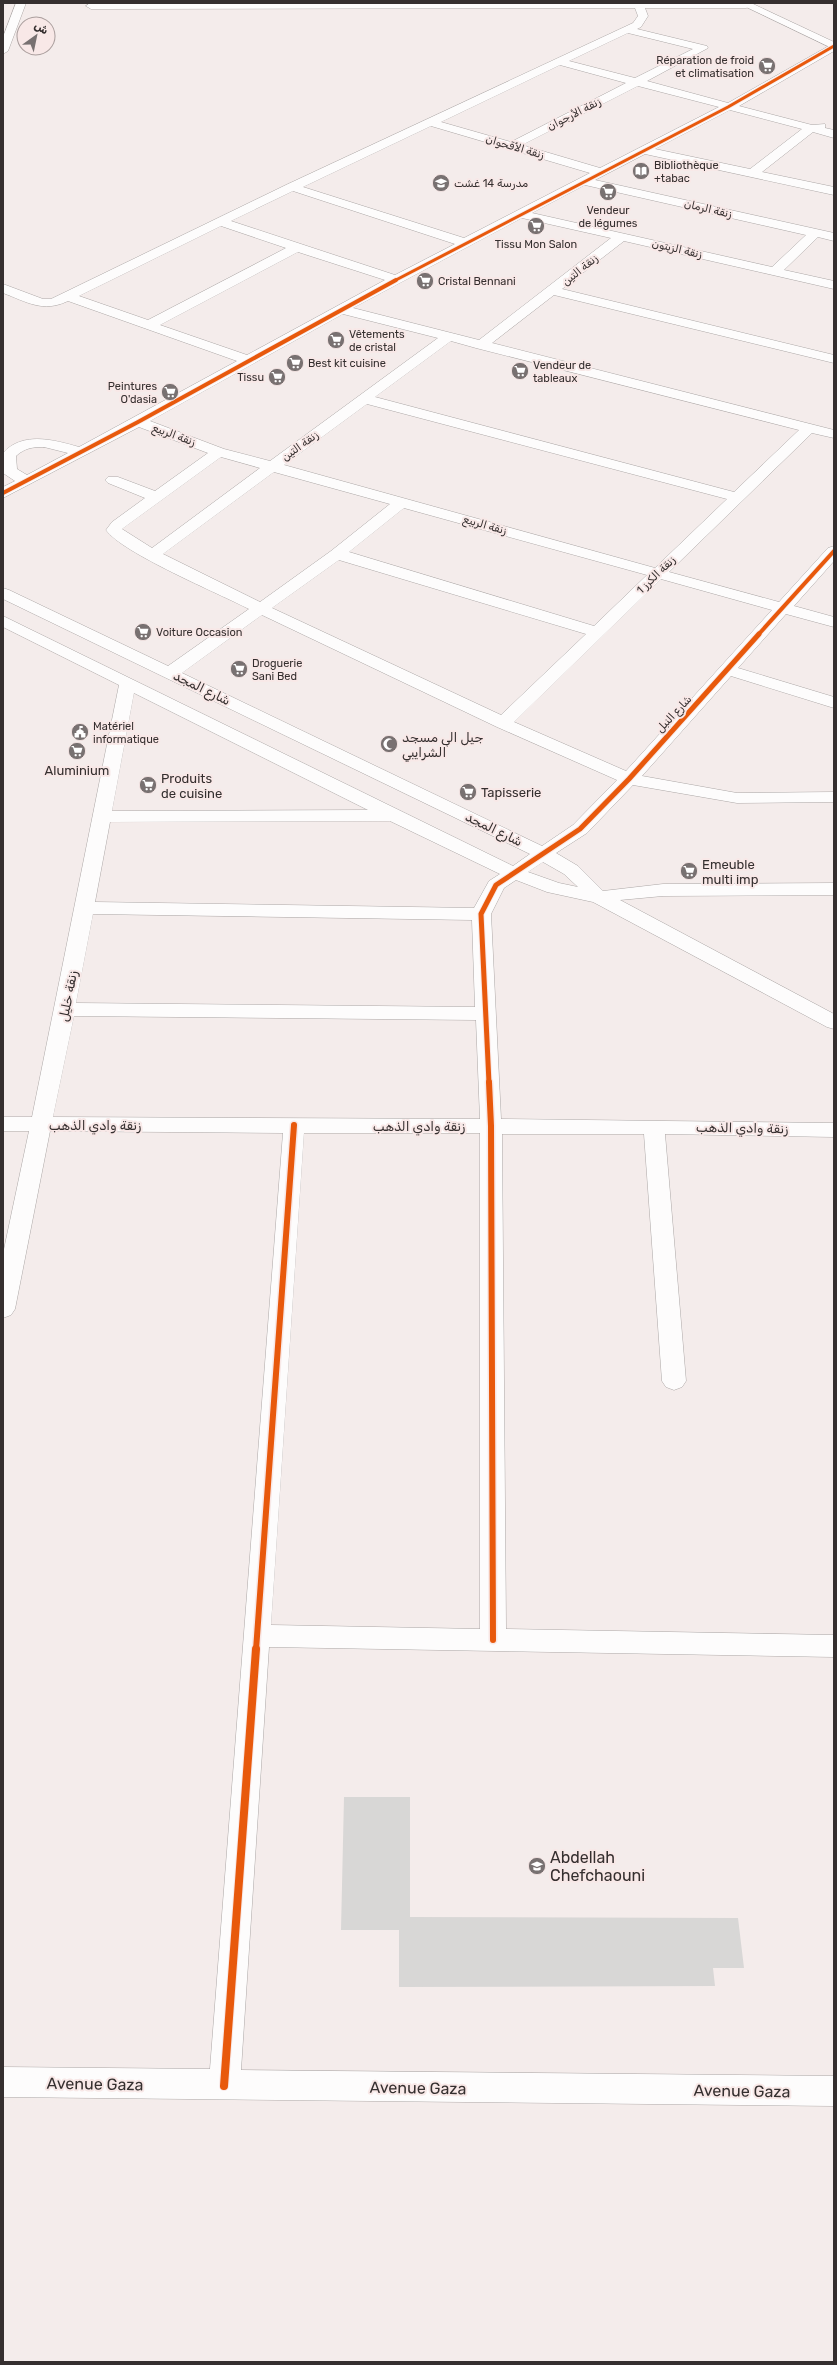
<svg xmlns="http://www.w3.org/2000/svg" width="837" height="2365" font-family="Rubik,Vazirmatn,sans-serif">
	<style>
		.building { fill: #d8d7d6 }
		.lines { fill: none; stroke-linecap: round; stroke-linejoin: round }
		.minor-casing { stroke: #aca7a6; stroke-width: 1 }
		.tertiary-casing { stroke: #aca7a6; stroke-width: 1 }
		.primary-casing { stroke: #aca7a6; stroke-width: 1 }
		.minor { fill: #fdfcfc; fill-rule: evenodd }
		.tertiary { fill: #fdfcfc; fill-rule: evenodd }
		.primary { fill: #fdfcfc; fill-rule: evenodd }
		.cycleway-far4-casing { stroke: #f8e8e7; stroke-width: 4.5 }
		.cycleway-far3-casing { stroke: #f8e8e7; stroke-width: 5.5 }
		.cycleway-far2-casing { stroke: #f8e8e7; stroke-width: 7 }
		.cycleway-far1-casing { stroke: #f8e8e7; stroke-width: 9 }
		.cycleway-casing { stroke: #f8e8e7; stroke-width: 10 }
		.cycleway-far4 { stroke: #e8590c; stroke-width: 3 }
		.cycleway-far3 { stroke: #e8590c; stroke-width: 4 }
		.cycleway-far2 { stroke: #e8590c; stroke-width: 5 }
		.cycleway-far1 { stroke: #e8590c; stroke-width: 6 }
		.cycleway { stroke: #e8590c; stroke-width: 8 }
		.labels { text-anchor: middle; dominant-baseline: central; stroke-width: 4; stroke-linejoin: round; paint-order: stroke }
		.far-poi-label { font-size: 11px; fill: #352f2f; stroke: #f8e8e7; text-anchor: start }
		.far-street-label { font-size: 11px; fill: #352f2f; stroke: #f8e8e7 }
		.street-label { font-size: 13px; fill: #352f2f; stroke: #f8e8e7 }
		.poi-label { font-size: 13px; fill: #352f2f; stroke: #f8e8e7; text-anchor: start }
		.near-poi-label { font-size: 16px; fill: #352f2f; stroke: #f8e8e7; text-anchor: start }
		.near-street-label { font-size: 16px; fill: #352f2f; stroke: #f8e8e7 }
	</style>
	<rect width="100%" height="100%" fill="#f4eceb"/>
	<path class="building" d="M344 1797H410V1917L738 1918 744 1968H713L715 1986 399 1987V1930H341Z"/>
	<g class="lines">
		<defs>
			<path id="minor" d="M90 3H750V7L746 8H645L648 16 641 27 637 29 707 46 708 48 647 81 728 103 834 43V51L739 106 812 125 825 124V128L834 130V138L813 132 762 172 834 187V195L645 154 595 180 834 233V241L818 237 784 270 834 281V289L624 241 562 289 834 355V363L554 295 492 343 834 430V438L812 433 669 572 779 602 828 548 834 546V561L794 606 834 617V627L786 614 738 668 834 697V708L731 676 642 776 737 793 834 792V802L737 803 633 785 587 833 556 853 578 866 603 891 663 884 834 883V895L663 896 620 900 834 1014V1029L827 1027 593 902 547 892 516 880 504 888 491 914 501 1119 834 1123V1137L665 1134 686 1381 682 1387 674 1390 666 1387 662 1381 644 1134H502L506 1629 834 1635V1657L269 1647 241 2070 834 2076V2106L3 2097V2067L210 2069 283 1133 50 1131 15 1309 11 1315 3 1318V1254L29 1131H3V1117H32L119 685 3 627V616L513 866 530 854 3 599V588L9 590 168 666 249 609C220 594 122 553 106 530L112 522 145 498 108 483 105 480 108 477H118L155 491 208 453 139 427 3 498V487L15 481 3 473V453C23 431 54 440 79 447L237 361 68 301C43 313 27 302 3 293V284L43 299H51L288 184 633 23 638 16 635 8 91 9 86 6ZM628 33 693 49 635 78 569 61ZM560 65 626 83 511 142 441 122ZM638 86 719 107 600 168 522 145ZM730 110 802 129 750 169 655 149ZM431 126 590 173 464 238 303 187ZM585 185 806 235 772 267 532 213ZM293 191 455 244 395 275 231 221ZM522 218 611 238 479 340 353 308ZM221 226 286 248 148 320 79 296ZM298 252 385 280 247 355 160 325ZM343 314 438 338 270 461 224 449 150 421ZM451 341 476 348 799 430 734 492 375 397ZM367 404 727 499 655 568 284 465ZM44 447 68 453 27 475 17 469 16 456C25 448 32 447 44 447ZM221 457 260 468 152 548 122 529ZM274 472 390 504 331 551 260 602 163 554ZM404 508 647 575 594 626 349 552ZM339 560 586 634 501 715 272 608ZM661 579 772 610 626 771 514 722ZM262 615 497 727 617 780 573 825 542 846 182 673ZM134 693 368 810 112 811ZM390 821 500 874 489 881 474 908 95 902 110 822ZM543 862 564 874 578 887 559 883 528 872ZM93 914 472 920 475 1007 76 1003ZM74 1016 476 1020 480 1119 53 1117ZM304 1133H480V1629L271 1625Z"/>
			<path id="tertiary" d="M738 3H751L834 42V49Z"/>
			<path id="primary" d="M16 3H26L8 51 3 54V37Z"/>
		</defs>
		<use href="#minor" class="minor-casing"/>
		<use href="#tertiary" class="tertiary-casing"/>
		<use href="#primary" class="primary-casing"/>
		<use href="#minor" class="minor"/>
		<use href="#tertiary" class="tertiary"/>
		<use href="#primary" class="primary"/>
		<defs>
			<path id="cycleway-far4" d="M394 281 728 107 834 46"/>
			<path id="cycleway-far3" d="M3 493 138 422 396 280
				M758 635 834 551"/>
			<path id="cycleway-far2" d="M489 1083 481 914 496 885 580 829 629 779 759 634"/>
			<path id="cycleway-far1" d="M489 1082 491 1126 493 1640
				M256 1650 294 1125"/>
			<path id="cycleway" d="M224 2086 256 1649"/>
		</defs>
		<use href="#cycleway-far4" class="cycleway-far4-casing"/>
		<use href="#cycleway-far3" class="cycleway-far3-casing"/>
		<use href="#cycleway-far2" class="cycleway-far2-casing"/>
		<use href="#cycleway-far1" class="cycleway-far1-casing"/>
		<use href="#cycleway" class="cycleway-casing"/>
		<use href="#cycleway-far4" class="cycleway-far4"/>
		<use href="#cycleway-far3" class="cycleway-far3"/>
		<use href="#cycleway-far2" class="cycleway-far2"/>
		<use href="#cycleway-far1" class="cycleway-far1"/>
		<use href="#cycleway" class="cycleway"/>
	</g>
	<defs>
		<symbol id="supermarket-disc" viewBox="-11 -11 22 22"><circle r="9.5" fill="#787171" stroke="#f8e8e7"/><path d="M-6-5.5h2.5l.6 2H6L4.5 2H-2.5L-4.4-4H-6ZM-1.5 3.2a1.3 1.3 0 1 0 .1 0ZM3 3.2a1.3 1.3 0 1 0 .1 0Z" fill="#fff"/></symbol>
		<symbol id="library-disc" viewBox="-11 -11 22 22"><circle r="9.5" fill="#787171" stroke="#f8e8e7"/><path d="M-6-4Q-3-5.5-.7-3.5V5Q-3 3-6 4ZM6-4Q3-5.5 .7-3.5V5Q3 3 6 4Z" fill="#fff"/></symbol>
		<symbol id="school-disc" viewBox="-11 -11 22 22"><circle r="9.5" fill="#787171" stroke="#f8e8e7"/><path d="M0-5L7-2L0 1L-7-2ZM-4 1L0 2.5L4 1V4Q0 6-4 4Z" fill="#fff"/></symbol>
		<symbol id="civic-disc" viewBox="-11 -11 22 22"><circle r="9.5" fill="#787171" stroke="#f8e8e7"/><path d="M-.6-6.5H3V-4.5H.6V-3L4-1V1h2V6H-6V1h2V-1L-.6-3ZM-1.2 2.5V6h2.4V2.5Z" fill="#fff"/></symbol>
		<symbol id="mosque-disc" viewBox="-11 -11 22 22"><circle r="9.5" fill="#787171" stroke="#f8e8e7"/><path d="M3.5-4.9A6 6 0 1 0 3.5 4.9A5 5 0 1 1 3.5-4.9Z" fill="#fff"/></symbol>
	</defs>
	<g fill-rule="evenodd">
		<use href="#supermarket-disc" x="757" y="56" width="20" height="20"/>
		<use href="#library-disc" x="631" y="161" width="20" height="20"/>
		<use href="#school-disc" x="431" y="173" width="20" height="20"/>
		<use href="#supermarket-disc" x="598" y="182" width="20" height="20"/>
		<use href="#supermarket-disc" x="526" y="216" width="20" height="20"/>
		<use href="#supermarket-disc" x="415" y="271" width="20" height="20"/>
		<use href="#supermarket-disc" x="326" y="330" width="20" height="20"/>
		<use href="#supermarket-disc" x="285" y="353" width="20" height="20"/>
		<use href="#supermarket-disc" x="510" y="361" width="20" height="20"/>
		<use href="#supermarket-disc" x="267" y="367" width="20" height="20"/>
		<use href="#supermarket-disc" x="160" y="382" width="20" height="20"/>
		<use href="#supermarket-disc" x="133" y="622" width="20" height="20"/>
		<use href="#supermarket-disc" x="229" y="659" width="20" height="20"/>
		<use href="#civic-disc" x="70" y="722" width="20" height="20"/>
		<use href="#mosque-disc" x="379" y="734" width="20" height="20"/>
		<use href="#supermarket-disc" x="67" y="741" width="20" height="20"/>
		<use href="#supermarket-disc" x="138" y="775" width="20" height="20"/>
		<use href="#supermarket-disc" x="458" y="782" width="20" height="20"/>
		<use href="#supermarket-disc" x="679" y="861" width="20" height="20"/>
		<use href="#school-disc" x="527" y="1856" width="20" height="20"/>
	</g>
	<g class="labels">
		<g class="far-poi-label">
			<text x="754" y="60" text-anchor="end">Réparation de froid<tspan x="754" dy="13">et climatisation</tspan></text>
			<text x="654" y="165">Bibliothèque<tspan x="654" dy="13">+tabac</tspan></text>
			<text x="454" y="183">مدرسة 14 غشت</text>
			<text x="608" y="210" text-anchor="middle">Vendeur<tspan x="608" dy="13">de légumes</tspan></text>
			<text x="536" y="244" text-anchor="middle">Tissu Mon Salon</text>
			<text x="438" y="281">Cristal Bennani</text>
			<text x="349" y="334">Vêtements<tspan x="349" dy="13">de cristal</tspan></text>
			<text x="308" y="363">Best kit cuisine</text>
			<text x="533" y="365">Vendeur de<tspan x="533" dy="13">tableaux</tspan></text>
			<text x="264" y="377" text-anchor="end">Tissu</text>
			<text x="157" y="386" text-anchor="end">Peintures<tspan x="157" dy="13">O'dasia</tspan></text>
			<text x="156" y="632">Voiture Occasion</text>
			<text x="252" y="663">Droguerie<tspan x="252" dy="13">Sani Bed</tspan></text>
			<text x="93" y="726">Matériel<tspan x="93" dy="13">informatique</tspan></text>
		</g>
		<g class="far-street-label">
			<text transform="translate(574 114) rotate(-27)">زنقة الأرجوان</text>
			<text transform="translate(515 147) rotate(16)">زنقة الأقحوان</text>
			<text transform="translate(708 209) rotate(13)">زنقة الرمان</text>
			<text transform="translate(677 249) rotate(13)">زنقة الزيتون</text>
			<text transform="translate(580 270) rotate(-39)">زنقة التين</text>
			<text transform="translate(174 435) rotate(20)">زنقة الربيع</text>
			<text transform="translate(300 446) rotate(-36)">زنقة التين</text>
			<text transform="translate(485 525) rotate(16)">زنقة الربيع</text>
			<text transform="translate(656 575) rotate(-44)">زنقة الكرز 1</text>
			<text transform="translate(674 714) rotate(-47)">شارع النبل</text>
		</g>
		<g class="street-label">
			<text transform="translate(202 688) rotate(26)">شارع المجد</text>
			<text transform="translate(494 829) rotate(26)">شارع المجد</text>
			<text transform="translate(68 996) rotate(-79)">زنقة خليل</text>
			<text x="95" y="1125">زنقة وادي الذهب</text>
			<text x="419" y="1126">زنقة وادي الذهب</text>
			<text transform="translate(742 1128) rotate(1)">زنقة وادي الذهب</text>
		</g>
		<g class="poi-label">
			<text x="402" y="737">جيل الي مسجد<tspan x="402" dy="15">الشرايبي</tspan></text>
			<text x="77" y="770" text-anchor="middle">Aluminium</text>
			<text x="161" y="778">Produits<tspan x="161" dy="15">de cuisine</tspan></text>
			<text x="481" y="792">Tapisserie</text>
			<text x="702" y="864">Emeuble<tspan x="702" dy="15">multi imp</tspan></text>
		</g>
		<g class="near-poi-label">
			<text x="550" y="1857">Abdellah<tspan x="550" dy="18">Chefchaouni</tspan></text>
		</g>
		<g class="near-street-label">
			<text transform="translate(95 2084) rotate(1)">Avenue Gaza</text>
			<text transform="translate(418 2088) rotate(1)">Avenue Gaza</text>
			<text transform="translate(742 2091) rotate(1)">Avenue Gaza</text>
		</g>
	</g>
	<rect width="837" height="2365" fill="none" stroke="#352f2f" stroke-width="8"/>
	<g transform="translate(36 36) rotate(33)"><circle r="19" fill="#f8e8e7" stroke="#aa9e9d"/>
	<path d="M0-3L7 15L0 10L-7 15Z" fill="#787171"/>
	<text y="-6" font-size="11" font-weight="bold" text-anchor="middle" fill="#352f2f">ش</text>
	</g>
</svg>
